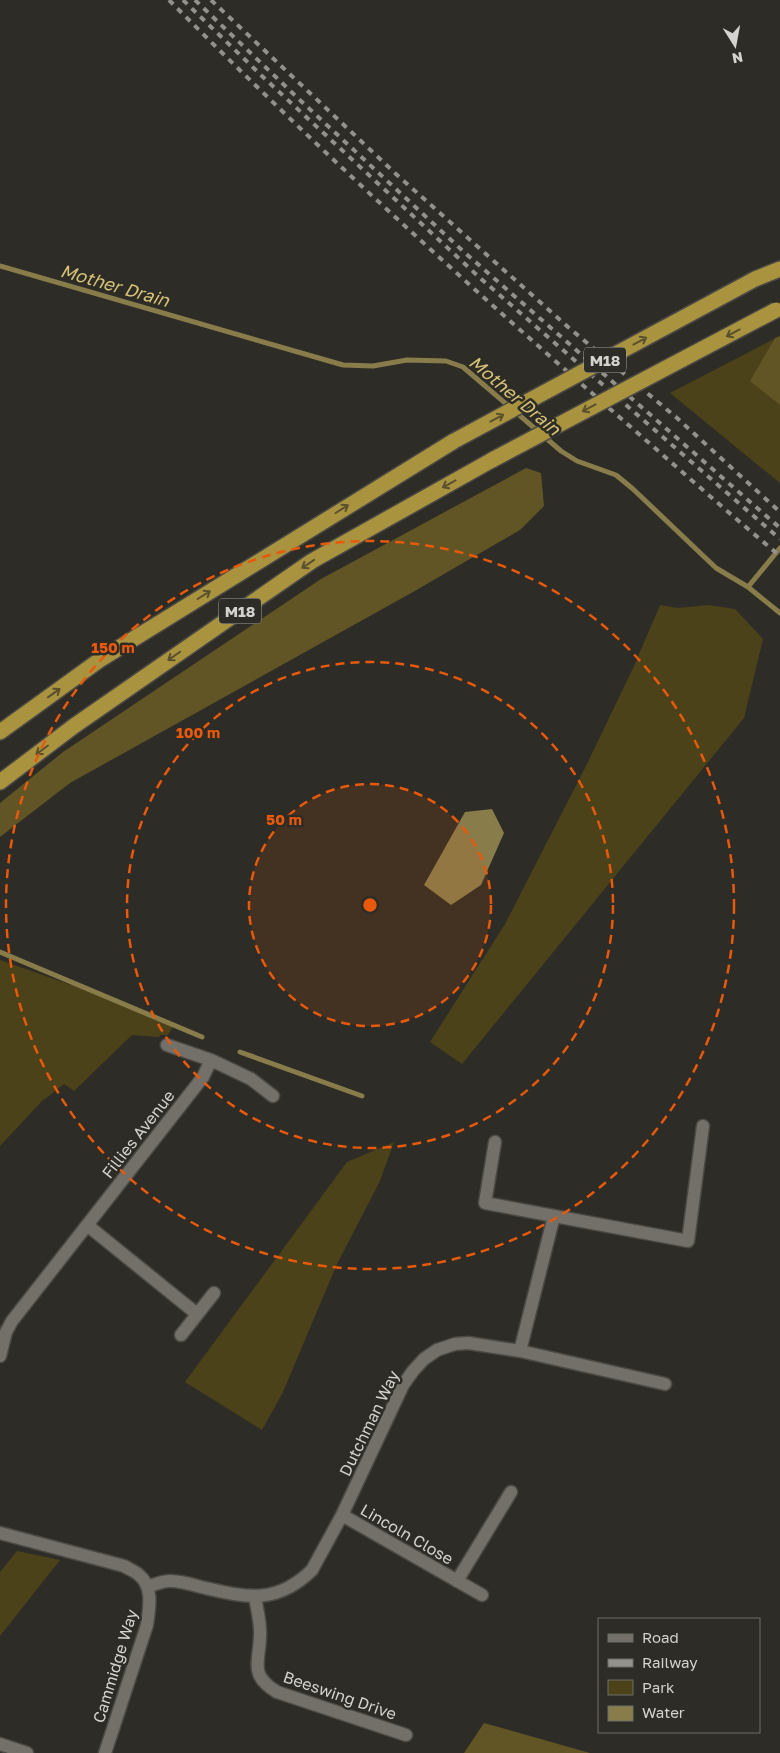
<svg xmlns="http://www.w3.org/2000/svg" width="780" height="1753" font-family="'Golos Text',sans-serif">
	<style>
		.green { fill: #4c4219 }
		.forest { fill: #615525 }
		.water { fill: #887c4b }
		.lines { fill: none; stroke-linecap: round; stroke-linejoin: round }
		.stream { stroke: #887c4b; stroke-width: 5 }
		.street-casing { stroke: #4b4944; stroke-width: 15 }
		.highway-casing { stroke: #4b4944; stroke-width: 18 }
		.street { stroke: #727069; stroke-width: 12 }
		.highway { stroke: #a9933e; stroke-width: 15 }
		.rail { stroke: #92918c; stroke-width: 4; stroke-dasharray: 6 6; stroke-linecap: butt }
		.highway-bridge-casing { stroke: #4b4944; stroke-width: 18; stroke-linecap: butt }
		.highway-bridge { stroke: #a9933e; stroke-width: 15 }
		.oneway { stroke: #58502e }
		.ring { fill: none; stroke: #e8590c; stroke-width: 2.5; stroke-dasharray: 9 6 }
		.labels { text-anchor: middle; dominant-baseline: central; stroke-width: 5; stroke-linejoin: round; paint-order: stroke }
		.shield { fill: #2d2c26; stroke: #a1a09c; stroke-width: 1 }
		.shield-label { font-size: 15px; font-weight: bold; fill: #d3d2ce }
		.street-label { font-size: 16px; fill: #d3d2ce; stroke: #2d2c26 }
		.water-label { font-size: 18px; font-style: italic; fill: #d6c276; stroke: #2d2c26 }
		.centre { fill: #e8590c; stroke: #2d2c26; stroke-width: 2.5 }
		.ring-label { font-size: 15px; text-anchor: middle; font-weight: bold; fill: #e8590c; stroke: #2d2c26; stroke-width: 5; stroke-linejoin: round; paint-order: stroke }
	</style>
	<rect width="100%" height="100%" fill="#2d2c26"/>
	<path class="green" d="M780 336V483L670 393Z
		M660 605 678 608 708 605 735 609 763 639 744 718 462 1064 430 1042 505 924 587 764 633 668Z
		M0 960 80 988 166 1022V1023L173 1026 168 1035H160L159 1037 132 1035 74 1091 64 1084 41 1102 0 1146Z
		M394 1142 380 1181 337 1264 283 1392 262 1430 185 1382 347 1162Z
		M17 1551 60 1560 0 1636V1572Z"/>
	<path class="forest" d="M780 336V405L750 381 775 338Z
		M526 468 541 473 544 506 520 530 413 592 70 783 0 837V803L63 752 321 579Z
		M484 1723 590 1753H464Z"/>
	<path class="water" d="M492 809 504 833 481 885 451 905 424 885 465 812Z"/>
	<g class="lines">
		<path class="stream" d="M0 266 343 365 373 366 407 360 446 361 463 367 561 451 577 461 616 475 633 489 716 568 748 587 780 548
			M748 587 780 613
			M0 952 202 1037
			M240 1052 362 1096"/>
		<defs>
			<path id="street" d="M167 1045 211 1060 251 1079 273 1096
				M495 1142 485 1203 688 1241 703 1126
				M87 1225 197 1314
				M181 1335 214 1293
				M520 1351 554 1216
				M0 1356 6 1332 12 1321 203 1077 211 1060
				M342 1515 482 1595
				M0 1533 124 1566C129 1569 135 1571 139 1575 154 1587 149 1609 147 1625L105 1753
				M457 1581 511 1492
				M148 1587C155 1584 163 1581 170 1581 180 1581 191 1584 201 1587 245 1597 275 1606 312 1570L342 1515 403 1385 413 1371 424 1359 437 1350 455 1344 468 1343 520 1351 665 1384
				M255 1597C257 1610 261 1623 260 1637 259 1663 249 1675 277 1692L406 1735
				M0 1744 27 1753"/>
			<path id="highway" d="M755 279 780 269
				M0 732 101 659 454 441
				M0 782 74 726 312 561 492 460"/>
		</defs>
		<use href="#street" class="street-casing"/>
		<use href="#highway" class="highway-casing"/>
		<use href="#street" class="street"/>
		<use href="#highway" class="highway"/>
		<path class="rail" d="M169 0C312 144 463 281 617 415 671 462 725 510 780 556
			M183 0 263 77 479 277 780 539
			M195 0 302 102 464 252 780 528
			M211 0 396 174 568 327 677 418 780 512"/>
		<defs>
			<path id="highway-bridge" d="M454 441 755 279
				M492 460 776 310"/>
		</defs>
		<use href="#highway-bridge" class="highway-bridge-casing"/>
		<use href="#highway-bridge" class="highway-bridge"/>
	</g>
	<defs><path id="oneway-shaft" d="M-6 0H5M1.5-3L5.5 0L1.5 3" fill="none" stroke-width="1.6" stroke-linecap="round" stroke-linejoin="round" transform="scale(1.25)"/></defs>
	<g class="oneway">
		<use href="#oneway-shaft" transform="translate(733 333) rotate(152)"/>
		<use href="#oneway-shaft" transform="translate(640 341) rotate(-28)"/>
		<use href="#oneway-shaft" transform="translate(589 408) rotate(152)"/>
		<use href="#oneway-shaft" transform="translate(497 418) rotate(-28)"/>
		<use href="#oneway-shaft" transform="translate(449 484) rotate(151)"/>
		<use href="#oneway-shaft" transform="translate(342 509) rotate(-32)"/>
		<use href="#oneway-shaft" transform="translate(308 564) rotate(146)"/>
		<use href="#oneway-shaft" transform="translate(204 595) rotate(-32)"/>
		<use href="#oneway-shaft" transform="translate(174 656) rotate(145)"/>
		<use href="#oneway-shaft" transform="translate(54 693) rotate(-36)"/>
		<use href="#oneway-shaft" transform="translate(42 750) rotate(143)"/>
	</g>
	<circle cx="370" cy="905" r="121" fill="#e8590c" fill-opacity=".12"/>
	<g class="ring">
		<circle cx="370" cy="905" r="121"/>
		<circle cx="370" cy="905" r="243"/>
		<circle cx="370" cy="905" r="364"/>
	</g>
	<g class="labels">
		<g class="shield">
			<rect x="584" y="347.5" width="42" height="25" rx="4"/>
			<rect x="219" y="598.5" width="42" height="25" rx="4"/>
		</g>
		<g class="shield-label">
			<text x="605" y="360">M18</text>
			<text x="240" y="611">M18</text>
		</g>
		<g class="street-label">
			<text transform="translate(138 1134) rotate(-52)">Fillies Avenue</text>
			<text transform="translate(369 1423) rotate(-64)">Dutchman Way</text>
			<text transform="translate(407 1534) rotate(30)">Lincoln Close</text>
			<text transform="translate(115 1666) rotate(-73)">Cammidge Way</text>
			<text transform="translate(340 1695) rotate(19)">Beeswing Drive</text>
		</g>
		<g class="water-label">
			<text transform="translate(115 285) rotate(16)">Mother Drain</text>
			<text transform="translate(515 395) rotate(40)">Mother Drain</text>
		</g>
	</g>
	<circle cx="370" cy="905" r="8" class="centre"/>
	<g class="ring-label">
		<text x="113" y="653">150 m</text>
		<text x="198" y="738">100 m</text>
		<text x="284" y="825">50 m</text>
	</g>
	<rect x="598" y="1618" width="162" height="115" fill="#2d2c26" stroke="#6f6e69"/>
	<rect x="608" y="1634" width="25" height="8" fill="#727069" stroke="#6f6e69"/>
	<text x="642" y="1643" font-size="15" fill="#d3d2ce">Road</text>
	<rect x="608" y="1659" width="25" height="8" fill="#92918c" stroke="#6f6e69"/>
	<text x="642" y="1668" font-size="15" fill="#d3d2ce">Railway</text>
	<rect x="608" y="1680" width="25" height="15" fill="#4c4219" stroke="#6f6e69"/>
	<text x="642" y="1693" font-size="15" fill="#d3d2ce">Park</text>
	<rect x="608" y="1706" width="25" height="15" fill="#887c4b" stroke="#6f6e69"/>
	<text x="642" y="1718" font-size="15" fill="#d3d2ce">Water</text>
	<g transform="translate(735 45) rotate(169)" stroke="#2d2c26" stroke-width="4" paint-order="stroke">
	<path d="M0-4L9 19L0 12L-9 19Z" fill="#d3d2ce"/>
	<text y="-8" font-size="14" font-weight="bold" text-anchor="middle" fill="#d3d2ce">N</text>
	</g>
</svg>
